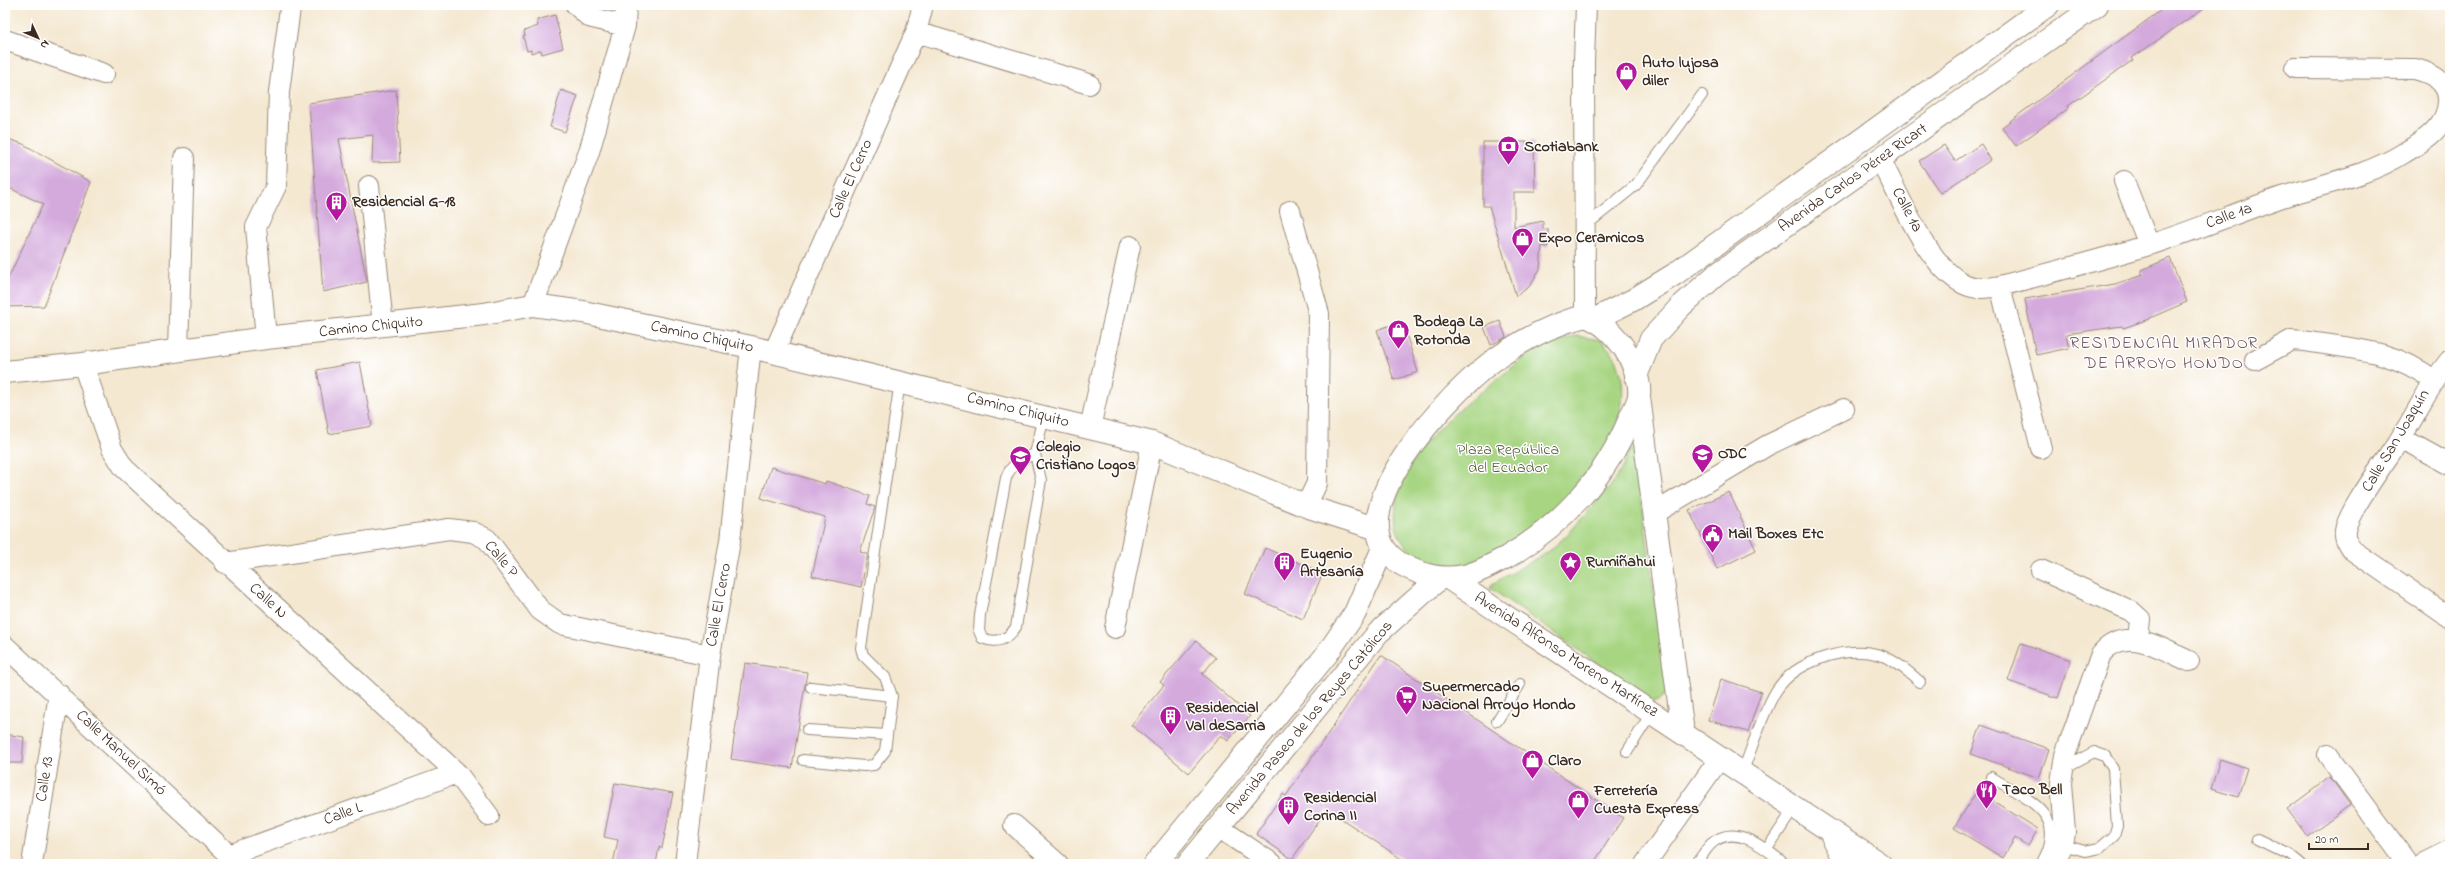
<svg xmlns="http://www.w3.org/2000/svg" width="2455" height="869" font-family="'Indie Flower',sans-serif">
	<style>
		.green { fill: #a7d582; stroke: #718050 }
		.building { fill: #d4aadd }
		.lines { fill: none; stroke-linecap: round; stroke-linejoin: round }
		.service-casing { stroke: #988978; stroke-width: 12 }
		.minor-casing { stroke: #988978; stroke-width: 22 }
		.secondary-casing { stroke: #988978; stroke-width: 24 }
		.service { stroke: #fff; stroke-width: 10 }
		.minor { stroke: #fff; stroke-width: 20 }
		.secondary { stroke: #fff; stroke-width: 22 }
		.labels { text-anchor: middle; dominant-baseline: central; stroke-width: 3; stroke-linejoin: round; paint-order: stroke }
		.poi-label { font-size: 16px; font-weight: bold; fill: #3b2a1e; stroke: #fff; text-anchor: start }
		.street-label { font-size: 16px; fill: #3b2a1e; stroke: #fff }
		.park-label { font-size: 16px; fill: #5b5d3c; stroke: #fff }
		.neighbourhood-label { font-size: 17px; letter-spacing: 1px; fill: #715761; stroke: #fff }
	</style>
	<rect width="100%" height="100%" fill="#fff"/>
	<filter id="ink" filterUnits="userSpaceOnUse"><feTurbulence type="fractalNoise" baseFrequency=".025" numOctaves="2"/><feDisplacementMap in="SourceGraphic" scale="8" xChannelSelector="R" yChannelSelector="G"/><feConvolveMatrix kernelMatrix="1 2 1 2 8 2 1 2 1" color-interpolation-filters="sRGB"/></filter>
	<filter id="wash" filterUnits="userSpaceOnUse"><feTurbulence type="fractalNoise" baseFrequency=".012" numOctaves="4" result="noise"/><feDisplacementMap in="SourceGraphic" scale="16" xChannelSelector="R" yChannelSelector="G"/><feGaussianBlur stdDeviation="0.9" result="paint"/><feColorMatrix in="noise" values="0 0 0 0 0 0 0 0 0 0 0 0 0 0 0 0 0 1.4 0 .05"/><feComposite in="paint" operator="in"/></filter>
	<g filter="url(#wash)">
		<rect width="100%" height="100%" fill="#f4e8d1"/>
		<path class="green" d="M1576 336 1601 340C1606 346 1614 354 1617 361 1644 431 1568 504 1516 538 1500 549 1480 565 1459 566 1447 567 1435 564 1424 559 1378 538 1396 487 1417 455 1440 422 1468 402 1500 377 1513 367 1528 354 1544 346 1553 342 1565 339 1576 336Z
			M1635 449 1667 692 1658 701H1651L1490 588 1492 584 1548 552 1568 534 1610 487 1623 467 1629 451Z"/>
		<g id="blocks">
			<path class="building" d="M2168 5H2208L2132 58 2133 60 2068 106 2069 108 2016 146 2002 127Z
				M555 15 563 48 542 54 541 50 531 53V50L527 51 523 36H525L524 31 538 26 537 20Z
				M396 90 400 162 372 163 373 135 339 139 367 282 323 292 309 103Z
				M561 90 578 96 565 132 550 127Z
				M5 138 23 144 91 182 44 306 5 307V285L43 204 5 186Z
				M1483 142H1534L1535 192H1514V227L1543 221V229H1548V247L1542 246 1540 269 1529 287 1516 296 1489 206H1483Z
				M1981 144 1991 160 1940 193 1919 161 1944 145 1955 161Z
				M2170 258 2187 302 2150 318V319L2123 328 2122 326 2066 334 2069 348 2036 355 2025 299 2115 284 2143 275 2141 270Z
				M1402 321 1418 372 1394 380 1377 330Z
				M1500 321 1506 337 1491 345 1484 327Z
				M360 362 372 426 329 434 317 370Z
				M771 467 825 484 826 481 870 496 867 504 875 507 860 552 868 554 861 587 812 576 825 517 761 498Z
				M1729 492 1756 550 1717 569 1689 510Z
				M1265 548 1323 573 1303 619 1245 594Z
				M1196 641 1216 658 1202 674 1250 716 1228 741 1221 735 1189 773 1131 725 1164 685 1160 682Z
				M2021 643 2071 660 2058 698 2008 681Z
				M1381 655 1623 818 1593 864H1409L1327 809 1292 859 1256 834 1283 794 1286 796Z
				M745 663 807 672 792 768 731 759Z
				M1721 679 1761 692 1748 732 1708 720Z
				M1981 725 2049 749 2039 778 1971 754Z
				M5 734 24 737 22 763H5Z
				M2220 759 2247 768 2238 797 2211 789Z
				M2330 777 2350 805 2307 836 2287 809Z
				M615 783 673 793 662 848 659 847 656 864H613L618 840 604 837Z
				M1977 791 2038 829 2028 846 2015 838 2003 858 1954 828Z"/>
		</g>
	</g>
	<g filter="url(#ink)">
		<use href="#blocks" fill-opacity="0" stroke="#988978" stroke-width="1"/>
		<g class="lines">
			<defs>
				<path id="service" d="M1585 226 1636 185 1702 95
					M1035 454C1021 459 1011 464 1006 478L980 615 979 631 982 638C996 644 1008 640 1016 627L1041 480 1035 454 1044 417
					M811 687 892 696
					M1497 721 1520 684
					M807 730 887 735
					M1627 752 1652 712
					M803 760 864 766 874 765 885 751 892 696 885 677 863 655 861 648 900 381
					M2062 769 2094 752 2105 756 2113 769 2117 826 2114 836 2100 848 2085 851 2063 845
					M1742 773C1753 746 1761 716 1776 691 1795 661 1846 645 1880 655 1895 660 1908 671 1920 682
					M1991 777C2028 800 2071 814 2041 864
					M2257 839 2290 855 2301 864
					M1767 849 1795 807
					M1696 864C1701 858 1705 850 1711 844 1735 822 1765 848 1785 864"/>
				<path id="minor" d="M576 5 589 17 625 26
					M916 32 1089 84
					M5 40 104 74
					M1880 159C1900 196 1927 266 1964 284 1976 290 1988 288 2000 286 2050 273 2100 260 2149 245 2194 231 2238 212 2282 197 2323 184 2368 176 2404 153 2424 141 2448 126 2448 101 2449 82 2431 73 2415 69L2295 68
					M2124 181 2149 245
					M369 186 383 326
					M1290 211 1319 314 1317 483 1306 506
					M2000 286 2041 448
					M533 305 589 152 625 26 626 5
					M1585 316 1584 61 1586 5
					M266 338 256 227 276 186 279 92 290 8
					M178 350 184 158
					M774 352 916 32 923 5
					M2255 360 2292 340 2304 341C2352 349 2393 349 2433 380
					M2450 360C2428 386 2418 412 2400 439 2388 458 2347 512 2345 531 2344 539 2347 543 2352 550L2450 618
					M83 364 112 449 124 468 457 773 489 816
					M1090 428 1130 246
					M2401 438 2450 465
					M1656 512 1768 445 1844 409
					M225 563 449 529 473 532 487 539 540 610 560 624 710 655
					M2041 570 2131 611 2140 619 2138 639
					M1115 628 1152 443
					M5 646 229 855 232 864
					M2328 755 2408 864
					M1014 825 1058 864
					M1218 827 1273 864
					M229 855 457 773
					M32 864 59 694
					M685 864 710 655 730 541 751 347
					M1645 864 1720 758
					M2053 864 2063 845 2065 832 2061 783 2065 755 2101 654C2126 624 2161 649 2189 661
					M2422 864 2450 850"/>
				<path id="secondary" d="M1585 316C1602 322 1613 333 1624 348 1632 360 1641 381 1639 396 1638 403 1633 411 1630 418 1606 477 1562 525 1507 557 1493 564 1479 573 1464 576 1441 580 1423 576 1403 565 1323 522 1455 387 1497 358 1524 339 1553 324 1585 316Z
					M1595 319 1633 300 1675 274 2048 5
					M5 372 83 364 266 338 484 314 533 305 583 312 751 347 1152 443 1306 506 1378 529
					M1636 376 1651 339 1680 307 1716 275 2097 5
					M1639 397 1683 733
					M1448 578 1880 864
					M1829 830 1847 864
					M1155 864 1327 654 1355 613 1383 548
					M1188 864 1378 633 1440 578"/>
			</defs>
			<use href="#service" class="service-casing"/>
			<use href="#minor" class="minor-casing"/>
			<use href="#secondary" class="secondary-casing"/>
			<use href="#service" class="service"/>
			<use href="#minor" class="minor"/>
			<use href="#secondary" class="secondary"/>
		</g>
	</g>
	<defs>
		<symbol id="shop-pin" viewBox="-11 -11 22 30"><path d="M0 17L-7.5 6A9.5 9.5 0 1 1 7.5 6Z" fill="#b5179e" stroke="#fff"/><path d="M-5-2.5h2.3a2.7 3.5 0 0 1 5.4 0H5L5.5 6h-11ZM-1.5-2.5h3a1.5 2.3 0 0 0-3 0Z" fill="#fff"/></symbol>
		<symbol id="bank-pin" viewBox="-11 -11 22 30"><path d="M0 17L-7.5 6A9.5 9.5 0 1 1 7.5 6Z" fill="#b5179e" stroke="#fff"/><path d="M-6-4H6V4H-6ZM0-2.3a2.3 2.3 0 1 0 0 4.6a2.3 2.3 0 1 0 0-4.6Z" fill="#fff"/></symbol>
		<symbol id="building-pin" viewBox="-11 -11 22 30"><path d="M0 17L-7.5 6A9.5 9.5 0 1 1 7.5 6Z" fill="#b5179e" stroke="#fff"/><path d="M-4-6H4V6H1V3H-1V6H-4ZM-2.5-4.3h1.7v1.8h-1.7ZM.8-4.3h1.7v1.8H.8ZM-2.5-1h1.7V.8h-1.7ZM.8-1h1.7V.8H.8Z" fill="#fff"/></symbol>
		<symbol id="school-pin" viewBox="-11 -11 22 30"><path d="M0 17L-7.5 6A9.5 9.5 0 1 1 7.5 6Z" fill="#b5179e" stroke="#fff"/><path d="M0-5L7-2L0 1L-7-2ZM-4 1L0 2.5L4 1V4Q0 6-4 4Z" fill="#fff"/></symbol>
		<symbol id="civic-pin" viewBox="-11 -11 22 30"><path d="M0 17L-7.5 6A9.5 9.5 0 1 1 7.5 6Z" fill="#b5179e" stroke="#fff"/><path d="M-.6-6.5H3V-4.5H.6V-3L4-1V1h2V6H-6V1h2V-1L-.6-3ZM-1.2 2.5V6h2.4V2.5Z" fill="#fff"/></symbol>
		<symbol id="sight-pin" viewBox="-11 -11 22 30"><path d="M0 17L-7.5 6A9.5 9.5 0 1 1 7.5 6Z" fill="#b5179e" stroke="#fff"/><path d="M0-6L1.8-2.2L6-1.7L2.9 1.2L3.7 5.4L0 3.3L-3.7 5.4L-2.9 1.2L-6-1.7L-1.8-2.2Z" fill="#fff"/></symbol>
		<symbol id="supermarket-pin" viewBox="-11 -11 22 30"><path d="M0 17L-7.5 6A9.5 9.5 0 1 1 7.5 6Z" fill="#b5179e" stroke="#fff"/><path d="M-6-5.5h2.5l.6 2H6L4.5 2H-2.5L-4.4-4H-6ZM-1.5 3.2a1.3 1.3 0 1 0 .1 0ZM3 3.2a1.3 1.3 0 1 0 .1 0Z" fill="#fff"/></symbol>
		<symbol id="restaurant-pin" viewBox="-11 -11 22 30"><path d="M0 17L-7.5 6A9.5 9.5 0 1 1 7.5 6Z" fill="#b5179e" stroke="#fff"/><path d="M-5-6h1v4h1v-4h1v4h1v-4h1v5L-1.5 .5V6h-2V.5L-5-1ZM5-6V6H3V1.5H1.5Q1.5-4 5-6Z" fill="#fff"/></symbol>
	</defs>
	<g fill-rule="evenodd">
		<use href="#shop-pin" x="1614" y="60" width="25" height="34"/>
		<use href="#bank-pin" x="1496" y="134" width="25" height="34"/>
		<use href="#building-pin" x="324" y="190" width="25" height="34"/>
		<use href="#shop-pin" x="1510" y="226" width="25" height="34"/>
		<use href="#shop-pin" x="1386" y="318" width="25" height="34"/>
		<use href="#school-pin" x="1690" y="442" width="25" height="34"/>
		<use href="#school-pin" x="1008" y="444" width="25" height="34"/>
		<use href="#civic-pin" x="1700" y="522" width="25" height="34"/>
		<use href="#sight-pin" x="1558" y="550" width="25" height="34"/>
		<use href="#building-pin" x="1272" y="550" width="25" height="34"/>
		<use href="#supermarket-pin" x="1394" y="684" width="25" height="34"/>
		<use href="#building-pin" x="1158" y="704" width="25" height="34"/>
		<use href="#shop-pin" x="1520" y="748" width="25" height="34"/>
		<use href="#restaurant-pin" x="1974" y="778" width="25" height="34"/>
		<use href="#shop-pin" x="1566" y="788" width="25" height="34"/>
		<use href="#building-pin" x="1276" y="794" width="25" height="34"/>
	</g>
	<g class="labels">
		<g class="poi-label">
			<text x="1642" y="63">Auto lujosa<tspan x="1642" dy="18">diler</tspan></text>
			<text x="1524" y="147">Scotiabank</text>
			<text x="352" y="202">Residencial G-18</text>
			<text x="1538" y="238">Expo Ceramicos</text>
			<text x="1414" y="322">Bodega La<tspan x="1414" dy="18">Rotonda</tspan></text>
			<text x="1036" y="447">Colegio<tspan x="1036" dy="18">Cristiano Logos</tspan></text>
			<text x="1718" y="454">ODC</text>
			<text x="1728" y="534">Mail Boxes Etc</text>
			<text x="1300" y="554">Eugenio<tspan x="1300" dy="18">Artesanía</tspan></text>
			<text x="1586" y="562">Rumiñahui</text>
			<text x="1422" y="687">Supermercado<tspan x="1422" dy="18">Nacional Arroyo Hondo</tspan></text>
			<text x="1186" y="708">Residencial<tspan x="1186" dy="18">Val deSarria</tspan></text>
			<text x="1548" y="761">Claro</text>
			<text x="2002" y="790">Taco Bell</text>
			<text x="1594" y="791">Ferretería<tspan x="1594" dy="18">Cuesta Express</tspan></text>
			<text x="1304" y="798">Residencial<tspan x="1304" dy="18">Corina II</tspan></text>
		</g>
		<g class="street-label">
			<text transform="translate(1853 178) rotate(-35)">Avenida Carlos Pérez Ricart</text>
			<text transform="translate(851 179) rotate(-66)">Calle El Cerro</text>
			<text transform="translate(1907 210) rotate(62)">Calle 1a</text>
			<text transform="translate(2229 216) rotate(-20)">Calle 1a</text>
			<text transform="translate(371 327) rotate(-6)">Camino Chiquito</text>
			<text transform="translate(702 337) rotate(12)">Camino Chiquito</text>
			<text transform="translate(1018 410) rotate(14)">Camino Chiquito</text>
			<text transform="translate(2396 441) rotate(-59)">Calle San Joaquín</text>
			<text transform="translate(501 559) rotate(50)">Calle P</text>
			<text transform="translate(268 601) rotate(42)">Calle N</text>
			<text transform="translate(719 605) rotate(-80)">Calle El Cerro</text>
			<text transform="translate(1566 655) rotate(33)">Avenida Alfonso Moreno Martínez</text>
			<text transform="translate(1310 718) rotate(-50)">Avenida Paseo de los Reyes Católicos</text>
			<text transform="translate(121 753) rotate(43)">Calle Manuel Simó</text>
			<text transform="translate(45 779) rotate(-81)">Calle 13</text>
			<text transform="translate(343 814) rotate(-20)">Calle L</text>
		</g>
		<g class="park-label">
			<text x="1508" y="450">Plaza República<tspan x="1508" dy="18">del Ecuador</tspan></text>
		</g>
		<g class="neighbourhood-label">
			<text x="2164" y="343">RESIDENCIAL MIRADOR<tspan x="2164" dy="20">DE ARROYO HONDO</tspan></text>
		</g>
	</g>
	<rect width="2455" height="869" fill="none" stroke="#fff" stroke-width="20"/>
	<g transform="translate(38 38) rotate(134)" stroke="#ffffff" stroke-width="3" paint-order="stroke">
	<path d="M0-3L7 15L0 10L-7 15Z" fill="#3b2a1e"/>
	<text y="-6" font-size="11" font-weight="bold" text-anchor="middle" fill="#3b2a1e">N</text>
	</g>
	<path d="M2309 843v6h59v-6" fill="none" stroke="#3b2a1e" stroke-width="2"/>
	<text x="2315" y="843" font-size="12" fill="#3b2a1e" stroke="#ffffff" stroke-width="3" paint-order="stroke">20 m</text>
</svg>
